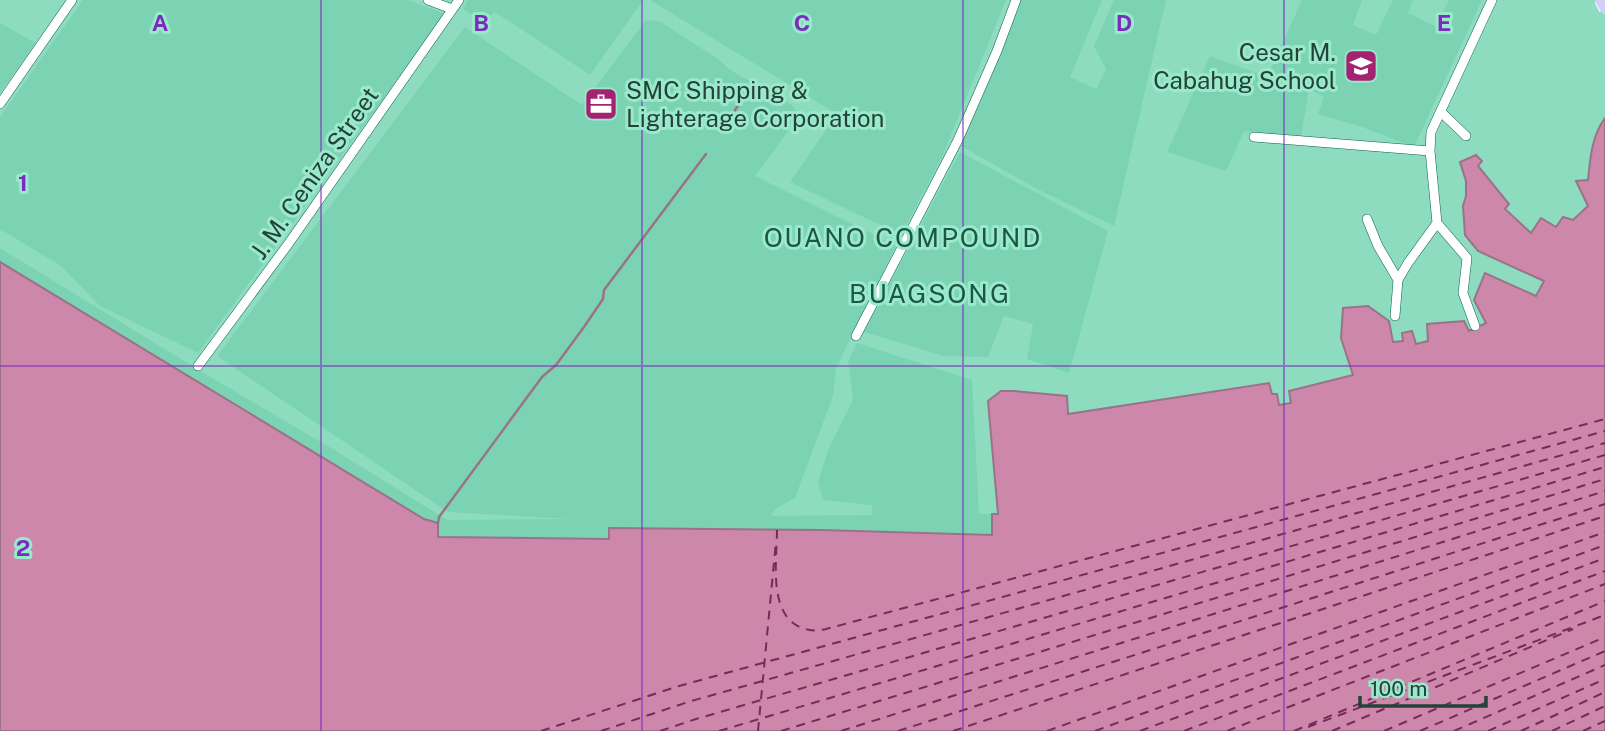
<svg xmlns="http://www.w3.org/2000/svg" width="1605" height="731" font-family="'Public Sans',sans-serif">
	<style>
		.built { fill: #7bd3b3 }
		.water { fill: #cd87aa; stroke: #9a7388; stroke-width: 2 }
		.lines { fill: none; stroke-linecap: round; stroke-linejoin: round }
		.stream { stroke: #9a7388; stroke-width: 2.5 }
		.ferry { stroke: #7b2958; stroke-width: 2; stroke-dasharray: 9 7; stroke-linecap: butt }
		.minor-casing { stroke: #07634b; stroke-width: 10 }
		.minor { stroke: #fff; stroke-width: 9 }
		.major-bridge-casing { stroke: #fff; stroke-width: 12; stroke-linecap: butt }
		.major-bridge { stroke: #d2cef5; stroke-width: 10 }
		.grid { fill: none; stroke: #7b2cbf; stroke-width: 2; stroke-opacity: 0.55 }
		.labels { text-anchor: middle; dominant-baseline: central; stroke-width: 6; stroke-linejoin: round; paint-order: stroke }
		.poi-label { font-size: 24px; fill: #234338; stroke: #9be9cc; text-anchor: end }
		.street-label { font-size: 24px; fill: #234338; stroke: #9be9cc }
		.neighbourhood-label { font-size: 26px; letter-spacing: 2px; fill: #1a5744; stroke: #9be9cc }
		.grid-label { font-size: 23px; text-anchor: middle; font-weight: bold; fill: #7b2cbf; stroke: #9be9cc; stroke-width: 6; stroke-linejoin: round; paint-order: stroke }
	</style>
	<rect width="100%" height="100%" fill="#8edcbf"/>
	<path class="built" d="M83 0H408L445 14 198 353 100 306 61 266 0 229V117Z
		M468 0H643L590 75 495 12 483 21 463 9Z
		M650 0H1006L942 157 901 235 790 182 837 114Z
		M1019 0H1102L1070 77 1096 89 1106 69 1094 46 1114 0H1166L1114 226 1039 190 961 146Z
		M1302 0H1362L1353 25 1376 35 1393 0H1413L1408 13 1436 27 1449 0H1482L1414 147 1362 127 1318 114 1324 97 1309 89 1301 137 1244 131 1226 171 1167 152 1210 56 1267 77Z
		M651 20 661 22 721 61 730 70 792 105 798 113 795 122 755 176 896 246 836 368 833 396 795 498 775 509 771 516 872 515V505L823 500 818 482 829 447 853 400 848 361 857 343 972 380 979 514H992L993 535 821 530 610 528 609 539 438 537V523L424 519 0 262V248L207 375 336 451 447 520 571 519 448 512 217 356 465 27 582 105 645 21Z
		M0 23 36 43 0 93Z
		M960 152 1108 231 1069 373 1027 359 1033 324 1004 316 988 357 944 356 864 332Z"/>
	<path class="water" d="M1605 118V731H0V262L424 519 438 523V537L609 539V528L821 530 992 535V514H998L988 401 1001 391H1014L1067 396 1068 414 1269 383 1272 394H1277L1279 405 1291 403 1289 391 1353 375 1341 338 1343 308 1368 306 1389 321 1393 342 1403 341 1402 333 1412 331 1416 344 1428 341 1427 324 1464 321 1469 331 1486 323 1474 300 1485 273 1536 296 1544 281 1478 251 1465 235 1463 206 1466 196V181L1460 162 1476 155 1482 161 1478 166 1509 204 1505 209 1531 233 1541 218 1556 227 1563 217 1573 220 1588 206 1576 181 1588 180C1590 159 1592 135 1605 118Z"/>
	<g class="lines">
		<path class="stream" d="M730 118 753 82
			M438 523 439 517 542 377 556 365 584 327 603 299 604 290 706 154"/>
		<path class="ferry" d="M777 530C777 562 766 623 810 630 815 631 821 630 826 629L1605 419
			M1308 727 1605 615
			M541 731 679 686 1605 431
			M601 731 688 702 1605 443
			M660 731 696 719 1605 455
			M719 731 1605 467
			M758 731 776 541
			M781 731 1605 479
			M841 731 1605 491
			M898 731 1605 504
			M953 731 1605 516
			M1047 731 1605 532
			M1095 731 1605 545
			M1140 731 1605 558
			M1184 731 1605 571
			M1227 731 1605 584
			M1294 731 1605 601
			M1332 731 1573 629
			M1384 731 1605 637
			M1420 731 1605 651
			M1454 731 1605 665
			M1488 731 1605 679
			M1521 731 1605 692
			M1552 731 1605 706
			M1583 731 1605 721"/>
		<defs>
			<path id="minor" d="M428 0 452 9
				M0 104 72 0
				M1441 112 1466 136
				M1254 137 1430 151
				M1367 219 1378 246 1398 280
				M1437 223 1467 258 1463 293 1475 326
				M1395 316 1398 280 1408 263 1437 223 1430 151 1431 132 1492 0
				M856 336 958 140 997 51 1016 0
				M198 366 289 243 459 0"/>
		</defs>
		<use href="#minor" class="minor-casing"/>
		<use href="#minor" class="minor"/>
		<defs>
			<path id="major-bridge" d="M1600 0 1605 9"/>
		</defs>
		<use href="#major-bridge" class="major-bridge-casing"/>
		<use href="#major-bridge" class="major-bridge"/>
	</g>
	<path class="grid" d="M321 0V731M642 0V731M963 0V731M1284 0V731M0 366H1605"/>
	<defs>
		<symbol id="school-square" viewBox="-11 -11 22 22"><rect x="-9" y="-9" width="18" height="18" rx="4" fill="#a42272" stroke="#9be9cc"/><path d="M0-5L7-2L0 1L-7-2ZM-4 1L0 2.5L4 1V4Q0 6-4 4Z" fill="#fff"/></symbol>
		<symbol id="office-square" viewBox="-11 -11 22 22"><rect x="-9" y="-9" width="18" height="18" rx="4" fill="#a42272" stroke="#9be9cc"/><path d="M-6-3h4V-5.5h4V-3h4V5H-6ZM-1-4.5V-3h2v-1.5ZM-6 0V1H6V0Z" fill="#fff"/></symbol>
	</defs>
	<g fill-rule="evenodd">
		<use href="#school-square" x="1342" y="47" width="38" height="38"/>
		<use href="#office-square" x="582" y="85" width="38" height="38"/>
	</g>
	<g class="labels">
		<g class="poi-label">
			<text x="1336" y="52">Cesar M.<tspan x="1336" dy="28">Cabahug School</tspan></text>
			<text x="626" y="90" text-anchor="start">SMC Shipping &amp;<tspan x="626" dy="28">Lighterage Corporation</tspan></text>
		</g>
		<g class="street-label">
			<text transform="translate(314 173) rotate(-55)">J. M. Ceniza Street</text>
		</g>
		<g class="neighbourhood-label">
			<text x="903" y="237">OUANO COMPOUND</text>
			<text x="930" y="293">BUAGSONG</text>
		</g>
	</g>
	<g class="grid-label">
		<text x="160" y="31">A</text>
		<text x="481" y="31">B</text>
		<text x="802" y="31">C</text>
		<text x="1124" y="31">D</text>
		<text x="1444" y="31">E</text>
		<text x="23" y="191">1</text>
		<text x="23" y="556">2</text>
	</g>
	<path d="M1360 696v10h126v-10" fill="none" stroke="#234338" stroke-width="3.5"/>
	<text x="1370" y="696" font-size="21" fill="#234338" stroke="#9be9cc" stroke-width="5" paint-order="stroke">100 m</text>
</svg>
